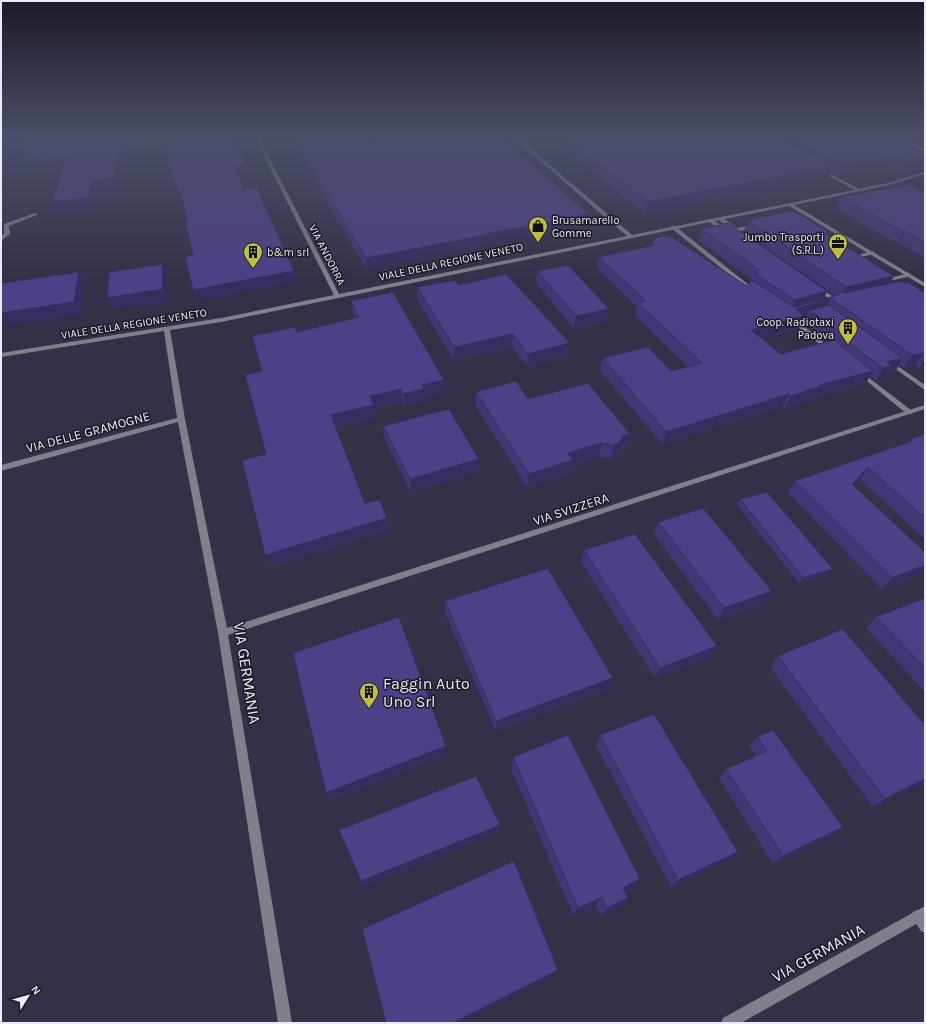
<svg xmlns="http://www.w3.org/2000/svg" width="926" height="1024" font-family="Karla,sans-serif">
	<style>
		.green { fill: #3e3665 }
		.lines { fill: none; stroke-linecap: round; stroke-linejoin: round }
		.lane { fill: #807f8b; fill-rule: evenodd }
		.street { fill: #807f8b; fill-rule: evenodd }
		.secondary { fill: #abaabd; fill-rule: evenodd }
		.wall { fill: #423774; fill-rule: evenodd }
		.shaded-wall { fill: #362d5e }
		.building { fill: #4d4087; stroke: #362d5e }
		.labels { text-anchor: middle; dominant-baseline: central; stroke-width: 3; stroke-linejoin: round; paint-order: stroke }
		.far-poi-label { font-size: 11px; fill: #ebeaf9; stroke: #1b1a25; text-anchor: start }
		.far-street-label { font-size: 11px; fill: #ebeaf9; stroke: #1b1a25 }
		.street-label { font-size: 13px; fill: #ebeaf9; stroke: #1b1a25 }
		.near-street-label { font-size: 16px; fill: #ebeaf9; stroke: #1b1a25 }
		.near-poi-label { font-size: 16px; fill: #ebeaf9; stroke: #1b1a25; text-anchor: start }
	</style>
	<rect width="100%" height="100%" fill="#333147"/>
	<path class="green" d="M896 136H925V149Z"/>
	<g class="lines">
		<path class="lane" d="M35 213 39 214 9 226 10 234 1 241V236L4 234V224Z
			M717 217H721L737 228 755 225 757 226 740 231 745 235 742 237 717 219Z
			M708 219H712L729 231 724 232 708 221Z
			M671 226H675L750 286V288H746L671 228Z
			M872 251 874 252V254L852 259 849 257Z
			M909 273 911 274V276L885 282 882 280Z
			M815 287H819L842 303 837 304 815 289Z
			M816 315 818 316V318L800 323 832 349V351H828L792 322Z
			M889 360 925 385V390L887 363 886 362Z
			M860 371 911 410 912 412 911 414H907L858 374 857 373Z
			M917 910C926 914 925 924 925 933L921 931 911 916 913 912Z"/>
		<path class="street" d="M254 136H258L339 294 627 236 511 136H516L632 235 855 190 819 171V169H821L859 189 888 183 925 172V174L889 185 794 205 925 283V287L789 206 221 322 170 330 185 419 227 628 925 405V409L228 635 292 1023H278L218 633 178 422 1 471V465L177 418 164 331 1 357V353L221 318 334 295Z
			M925 906V919L741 1023H721L723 1018Z"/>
		<path class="secondary" d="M888 136H894L925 149V152Z"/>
	</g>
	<path class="wall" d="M292 136H366L370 142 400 137 399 136H498L589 214 587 225 481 246V247L367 270 315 181 293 140Z
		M545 136H890L923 166 900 171 886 166 837 175 831 172 829 177 645 214 578 160H576Z
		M925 193V258L899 243H897L836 209 841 197Z
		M747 220 828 235 894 276 890 283H905L925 293V366L919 368 915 365 904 368 899 364 896 370 887 372 884 378 876 380 870 376 866 383 815 397 814 399 785 408 783 406 662 444 600 370 603 358 671 371 688 367 635 315 637 307 597 268 599 257 652 245 653 240 747 286 752 280 699 240 702 229 824 299 836 296 744 232ZM807 316 803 324 807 326H809L829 341 781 354 762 338 798 329 803 317Z
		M537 271 607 322 574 329 536 283Z
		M458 285 569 356 527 366 512 347 454 360 417 299V287Z
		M351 301 444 380V392L425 397V401L404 406 402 402 374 408 375 418 335 427 365 503 387 518 389 530 270 567 265 555 266 454 262 371 297 332 355 318 353 313Z
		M476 392 528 399 630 434 626 448 619 450 616 457 611 459 599 457 572 465 570 474 527 487 476 406Z
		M383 426 479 459V472L411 492 384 438Z
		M925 434V539L860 480 854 486 925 552V571L924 573 882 589 788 493 795 481 908 442 910 439Z
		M740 499 829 574 799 583 737 505Z
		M658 522 772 591 765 602 718 620 654 534Z
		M584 550 717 646 710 657 655 678 581 562Z
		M925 598V692L866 628 876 617Z
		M445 601 609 688 496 731 445 613Z
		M778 656 925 725V782L907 789 873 807 770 667Z
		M600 735 729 859 671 887 596 745Z
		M757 737 843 827 832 835 773 864 719 778 726 769 756 756 749 746Z
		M513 757 633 888 625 892 628 898 621 906 601 915 596 905 573 915 511 769Z"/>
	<path class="shaded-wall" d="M165 144 168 154 121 161 117 188 96 190 91 209 57 212 52 202 118 151Z
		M577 149H579L578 160H576Z
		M891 156 886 166 837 175 842 165Z
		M925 156V162L923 166 900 171 905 160Z
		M66 157 70 167 28 171 23 161Z
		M246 164 249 174 237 176 234 166Z
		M833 166 829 177 645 214 647 202Z
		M174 181H175L179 191H177Z
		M180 192 183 203H182L178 193Z
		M589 214 587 225 481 246V247L367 270 366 258 481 235Z
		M905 231 899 243H897L903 232Z
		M162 264 166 276 167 301 113 310 107 298Z
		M294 271 296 282 197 301 193 290Z
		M79 272 85 284 80 315 1 326V313Z
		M894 276 887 288 840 299 846 287Z
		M827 291 823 301 830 298 825 311 814 314 809 326H807L812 314 809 311 807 316 803 317 798 329 747 342 751 330 790 312 795 300Z
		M609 309 607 322 574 329 576 316Z
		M513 334 512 347 454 360V347Z
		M570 343 569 356 527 366 528 354Z
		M923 353 915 365 904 368 912 355Z
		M903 358 896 370 887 372 884 378 876 380 887 362Z
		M925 358V366L919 368Z
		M873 371 866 383 815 397 814 399 785 408 791 396 820 385Z
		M444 380V392L425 397V401L404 406 403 394 422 385Z
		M401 389 402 402 374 408 375 418 333 428 331 415 370 396Z
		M789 394 783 406 662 444 666 432Z
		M630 434 626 448 619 450 616 457 611 459 614 445 623 436Z
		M602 443 599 457 572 465 570 474 527 487 529 474 568 453Z
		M479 459V472L411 492 410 479Z
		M868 467 860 480 844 496 852 484Z
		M387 518 389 530 270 567 265 555Z
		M925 565V571L924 573 882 589 892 578Z
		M833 569 829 574 799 583 803 578Z
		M772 591 765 602 718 620 724 608Z
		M717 646 710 657 655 678 660 668Z
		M613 678 609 688 496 731V721Z
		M446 746V755L330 802 326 793Z
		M925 779V782L907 789 873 807 885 799 920 781Z
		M500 825 499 832 364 887 361 881Z
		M843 827 832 835 773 864 783 856Z
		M738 852 729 859 671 887 678 880Z
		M640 879 633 888 616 896 623 888Z
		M602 897 596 905 573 915 578 908Z
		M628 898 621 906 601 915 607 908Z
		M558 970 555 974 458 1023H453Z"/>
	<path class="building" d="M25 136H234L246 164 234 166 244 190 257 188 294 271 193 290 185 257 193 255 185 221H188L180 192 178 193 175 181H174L165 144 118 151 113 178 92 180 87 198 52 202 66 157 23 161Z
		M295 136H366L370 142 401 137 400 136H498L537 169 589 214 481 235V236L366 258 313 170Z
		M560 136H777L833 166 647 202 579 149H577Z
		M789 136H890L925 154V156L905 160 891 156 842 165Z
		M909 185 925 193V243L905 231 903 232 841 197Z
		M790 211 799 214 829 232 826 234 894 276 846 287 747 220Z
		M728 223 827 291 795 300 756 274 759 270 702 229Z
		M665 236 673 238 747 286 752 280 794 307 838 295 839 291 843 293 901 281 905 283 908 282 925 293V354L923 353 912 355 830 298 796 309 803 316 751 330 781 354 834 340 873 371 820 385 821 386 791 396 789 394 666 432 603 358 648 347 671 371 702 363 638 303 646 301 599 257 654 245 653 240 658 237Z
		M162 264 163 289 107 298 109 272Z
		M568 265 609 309 576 316 537 271Z
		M79 272 74 302 1 313V283Z
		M506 274 570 343 528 354 513 334 454 347 417 287 455 280 458 285Z
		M393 292 444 380 422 385 424 389 403 394 401 389 370 396 374 405 331 415 365 503 380 500 387 518 265 555 242 460 266 454 245 375 262 371 252 336 294 327 297 332 359 317 351 301Z
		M829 305 903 358 887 362 891 366 883 368 843 338 845 337 814 313 812 314 809 311Z
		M516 381 528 399 588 383 630 434 623 436 619 443 614 445 602 443 568 453 573 460 529 474 476 392Z
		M449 409 479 459 410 479 383 426Z
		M925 434V518L868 467 852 484 925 552V565L892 578 795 481 912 441 910 439Z
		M767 492 833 569 803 578 740 499Z
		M703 508 772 591 724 608 658 522Z
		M635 534 717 646 660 668 584 550Z
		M548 568 613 678 496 721 445 601Z
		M925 598V668L876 617Z
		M399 617 446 746 326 793 293 653Z
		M843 629 925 725V779L920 781 885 799 778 656Z
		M654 714 738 852 678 880 600 735Z
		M773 730 843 827 783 856 726 769 767 751 757 737Z
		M568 735 640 879 623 888 628 898 607 908 602 897 578 908 513 757Z
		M476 776 500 825 361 881 339 830Z
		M514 861 558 970 453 1023H386L362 929Z"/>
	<linearGradient id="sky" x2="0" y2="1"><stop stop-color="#1c1b27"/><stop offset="0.49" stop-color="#4a4e69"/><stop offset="1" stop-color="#4a4e69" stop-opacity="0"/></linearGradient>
	<rect width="926" height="280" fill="url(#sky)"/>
	<defs>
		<symbol id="shop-pin" viewBox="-11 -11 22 30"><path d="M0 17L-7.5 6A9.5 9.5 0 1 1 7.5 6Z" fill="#bfbe42" stroke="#1b1a25"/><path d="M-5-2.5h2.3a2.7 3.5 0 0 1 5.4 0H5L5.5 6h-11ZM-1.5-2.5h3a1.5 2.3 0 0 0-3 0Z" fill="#111"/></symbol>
		<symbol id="office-pin" viewBox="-11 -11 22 30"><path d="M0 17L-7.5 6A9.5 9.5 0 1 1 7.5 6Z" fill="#bfbe42" stroke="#1b1a25"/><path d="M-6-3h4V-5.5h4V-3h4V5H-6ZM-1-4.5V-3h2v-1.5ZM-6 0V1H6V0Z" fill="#111"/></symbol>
		<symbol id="building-pin" viewBox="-11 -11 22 30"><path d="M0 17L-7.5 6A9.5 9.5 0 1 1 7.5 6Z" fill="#bfbe42" stroke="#1b1a25"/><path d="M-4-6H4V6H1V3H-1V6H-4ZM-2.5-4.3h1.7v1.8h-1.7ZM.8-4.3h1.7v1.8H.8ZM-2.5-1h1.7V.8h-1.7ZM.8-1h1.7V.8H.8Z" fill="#111"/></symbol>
	</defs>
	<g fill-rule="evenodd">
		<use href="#shop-pin" x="527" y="215" width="22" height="30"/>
		<use href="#office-pin" x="827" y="232" width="22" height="30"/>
		<use href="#building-pin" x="242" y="241" width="22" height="30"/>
		<use href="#building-pin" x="837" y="317" width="22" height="30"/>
		<use href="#building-pin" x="358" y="681" width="22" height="30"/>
	</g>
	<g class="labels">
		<g class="far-poi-label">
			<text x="552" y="220">Brusamarello<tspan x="552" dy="13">Gomme</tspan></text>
			<text x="824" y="237" text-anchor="end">Jumbo Trasporti<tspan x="824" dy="13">(S.R.L.)</tspan></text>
			<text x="267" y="252">b&amp;m srl</text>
			<text x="834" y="322" text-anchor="end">Coop. Radiotaxi<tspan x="834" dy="13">Padova</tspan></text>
		</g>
		<g class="far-street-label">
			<text transform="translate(327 255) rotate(63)">VIA ANDORRA</text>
			<text transform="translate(451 262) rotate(-12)">VIALE DELLA REGIONE VENETO</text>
			<text transform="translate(134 324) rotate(-9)">VIALE DELLA REGIONE VENETO</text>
		</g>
		<g class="street-label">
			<text transform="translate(88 432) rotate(-15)">VIA DELLE GRAMOGNE</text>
			<text transform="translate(571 509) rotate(-18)">VIA SVIZZERA</text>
		</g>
		<g class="near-street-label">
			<text transform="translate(247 673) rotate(81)">VIA GERMANIA</text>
			<text transform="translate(818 953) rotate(-29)">VIA GERMANIA</text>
		</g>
		<g class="near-poi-label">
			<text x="383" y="683">Faggin Auto<tspan x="383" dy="18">Uno Srl</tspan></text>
		</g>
	</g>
	<rect width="926" height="1024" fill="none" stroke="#ebeaf9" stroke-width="4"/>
	<g transform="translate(28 996) rotate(53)" stroke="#1b1a25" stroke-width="3" paint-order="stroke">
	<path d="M0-3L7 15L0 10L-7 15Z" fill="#ebeaf9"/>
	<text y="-6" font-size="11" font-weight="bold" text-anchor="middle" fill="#ebeaf9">N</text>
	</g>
</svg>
